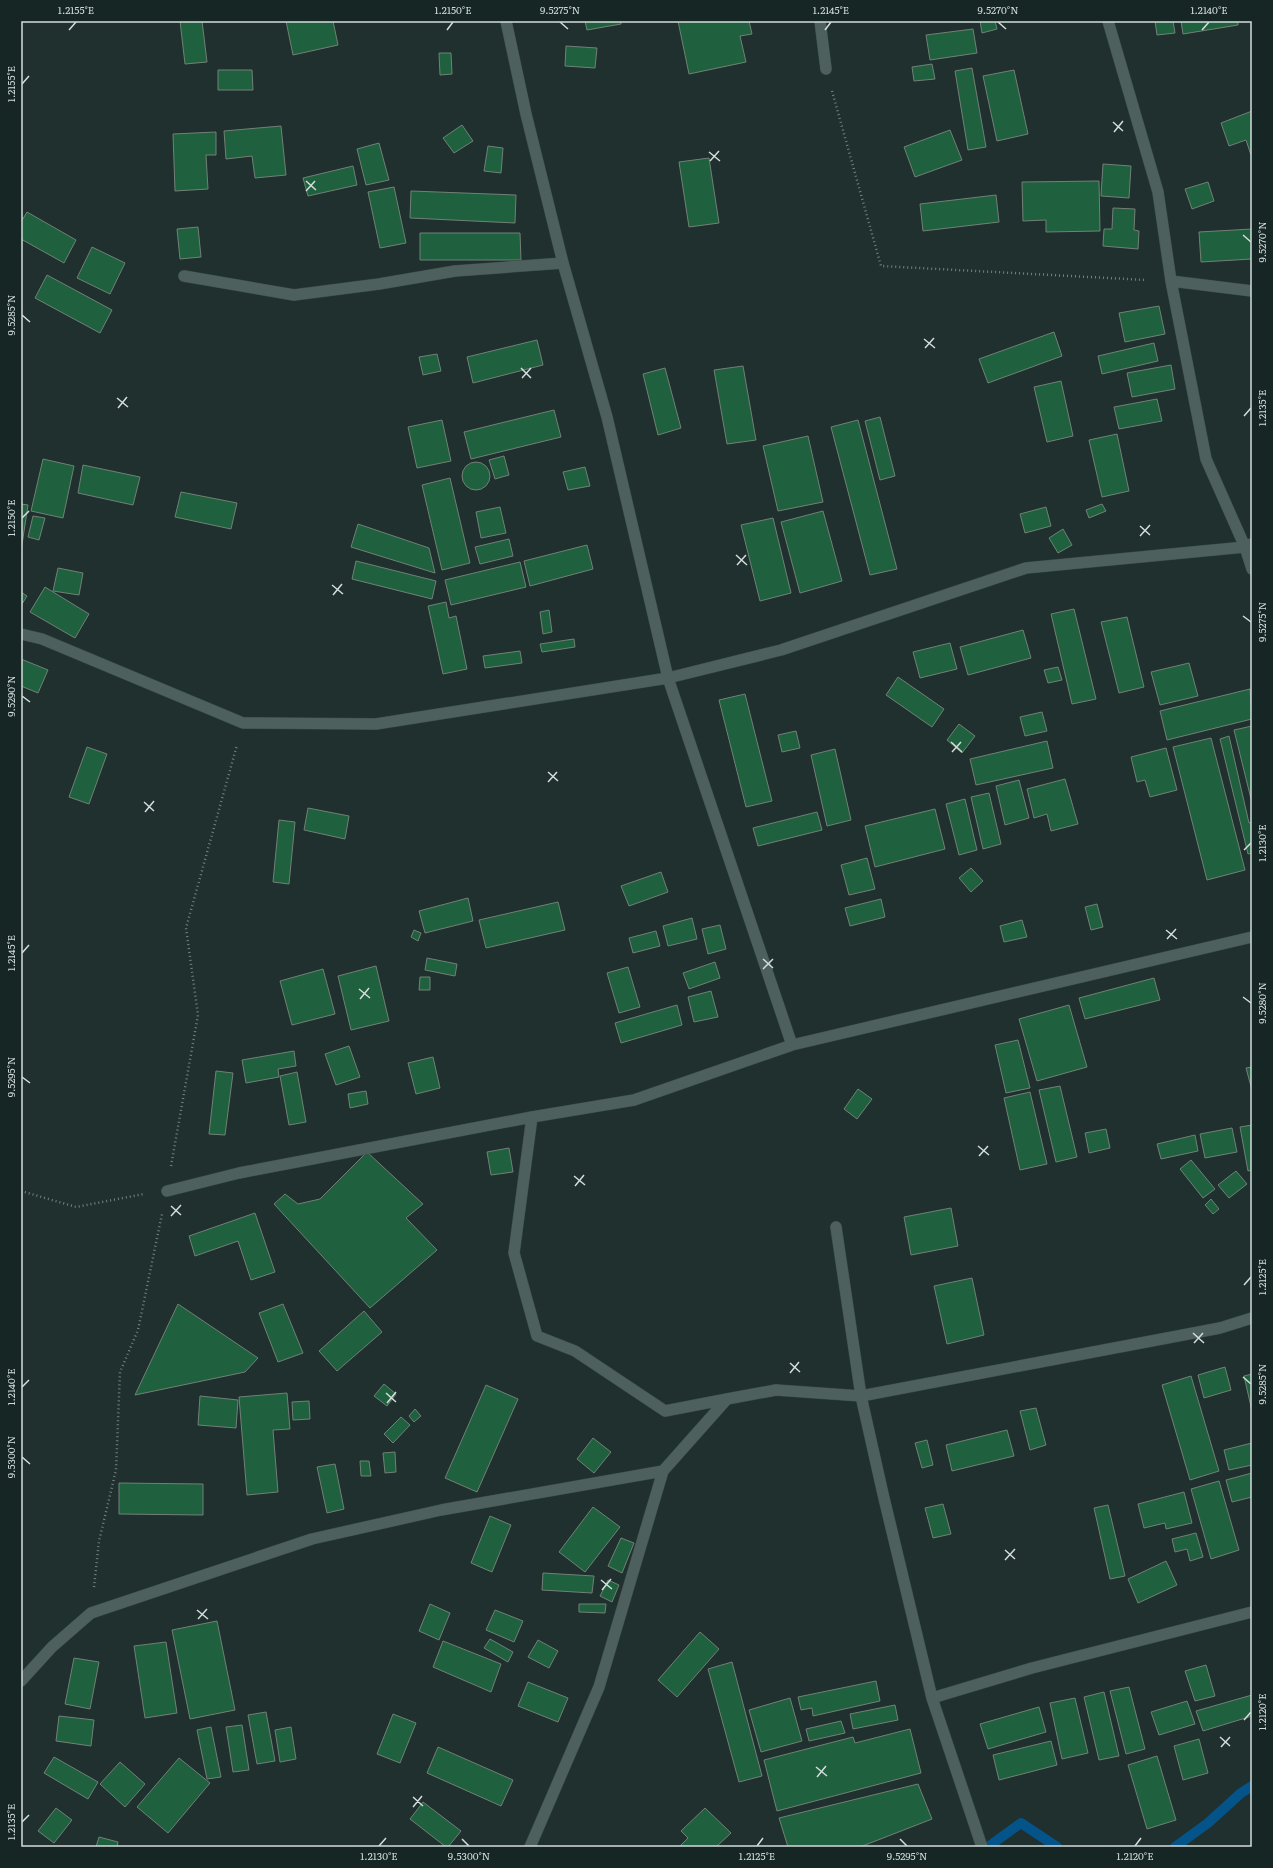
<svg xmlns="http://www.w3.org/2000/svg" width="1273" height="1868" font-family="Literata,serif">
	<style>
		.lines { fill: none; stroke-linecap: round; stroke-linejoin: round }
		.stream { stroke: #045489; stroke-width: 10 }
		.building { fill: #1f613e; stroke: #728077 }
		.minor-casing { stroke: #3d4b49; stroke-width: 12 }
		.path { stroke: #748180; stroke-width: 2.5; stroke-dasharray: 1 3; stroke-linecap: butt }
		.minor { stroke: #4e605d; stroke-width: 11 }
		.ticks { fill: none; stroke: #d3dddc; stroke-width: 1.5 }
		.neatline { fill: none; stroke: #d3dddc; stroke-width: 1.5 }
		.ticks-label { font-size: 10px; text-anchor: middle; fill: #d3dddc }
	</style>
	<rect width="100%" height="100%" fill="#1f302e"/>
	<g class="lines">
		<path class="stream" d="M988 1847 1021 1823 1057 1847
			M1175 1847 1208 1823 1241 1793 1252 1786"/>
	</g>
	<path class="building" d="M180 21H202L207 62 185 64Z
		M286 21H333L338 45 293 55Z
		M585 21H621V24L587 30Z
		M678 21H749L752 34 740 36 746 62 689 74Z
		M980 21H995L997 29 982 33Z
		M1155 21H1173L1175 33 1157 35Z
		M1181 21H1238V25L1183 34Z
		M973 29 977 53 930 60 926 35Z
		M566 46 597 48 595 68 565 66Z
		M439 53H451L452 74 440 75Z
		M932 64 935 79 914 81 912 67Z
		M972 68 986 147 968 150 955 71Z
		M218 70H252L253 90H218Z
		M1014 70 1028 134 997 141 983 76Z
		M1252 111V158L1246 140 1229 146 1221 123Z
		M462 125 473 141 454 153 443 138Z
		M281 126 286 175 255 178 252 156 226 159 224 131Z
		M950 130 962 160 915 177 904 147Z
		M216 132V155H206L208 189 175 191 173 134Z
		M379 143 389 180 366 185 357 149Z
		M488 146 503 148 501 173 484 171Z
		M709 158 719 223 689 227 679 162Z
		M1103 164 1131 166 1129 198 1101 196Z
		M353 166 357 185 308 196 303 178Z
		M1099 181 1100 231 1046 232V220L1023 221 1022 182Z
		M1208 182 1214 201 1192 209 1185 189Z
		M394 187 406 243 380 248 368 192Z
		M411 191 516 195 515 223 410 218Z
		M996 195 999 222 923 231 920 204Z
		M1113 208 1135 209 1134 230 1139 231 1138 249 1103 246 1104 229H1112Z
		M27 212 76 240 64 263 21 239V222Z
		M198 227 201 257 180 259 177 229Z
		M1252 229V259L1201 262 1199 232Z
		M420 233H520L521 260H420Z
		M92 247 125 263 110 294 77 278Z
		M47 275 112 310 100 333 35 298Z
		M1159 306 1165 334 1125 342 1119 313Z
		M1054 332 1062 356 988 383 979 359Z
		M537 340 543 365 473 383 467 357Z
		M1154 343 1158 361 1102 374 1098 356Z
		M437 354 441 371 423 375 419 357Z
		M1171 365 1175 389 1132 397 1127 373Z
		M743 366 756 440 727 444 714 370Z
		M665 368 681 428 658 435 643 374Z
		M1061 381 1073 436 1047 442 1034 387Z
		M1157 399 1162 421 1119 429 1114 407Z
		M554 410 561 437 471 459 464 432Z
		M880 417 895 476 880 480 865 421Z
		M442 420 451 461 417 468 408 427Z
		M858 420 897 569 870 575 831 427Z
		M1117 434 1129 491 1102 497 1089 440Z
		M808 436 823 502 778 511 763 446Z
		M504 456 509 475 495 479 489 460Z
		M43 459 74 466 63 518 31 511Z
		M462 476a14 14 0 1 1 28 0a14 14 0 1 1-28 0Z
		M83 465 140 477 133 505 78 493Z
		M585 467 590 486 568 490 563 472Z
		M450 478 470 563 442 570 422 485Z
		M181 492 237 503 231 529 175 517Z
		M21 504 28 505 21 551Z
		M1102 504 1106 511 1089 518 1086 510Z
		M500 507 506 533 481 538 476 512Z
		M1046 507 1051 526 1025 533 1020 514Z
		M823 511 842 581 800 593 781 522Z
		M33 516 45 518 39 540 28 537Z
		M773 518 791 593 760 601 741 525Z
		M358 524 429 548 435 573 351 547Z
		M1063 529 1072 545 1058 553 1049 538Z
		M509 539 513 556 480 564 475 547Z
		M587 545 593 569 530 586 524 561Z
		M356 561 436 581 432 599 352 579Z
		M520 562 526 587 451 605 445 580Z
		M58 568 83 573 79 595 53 591Z
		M45 587 89 614 75 638 30 612Z
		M21 592 27 596 22 604 21 603Z
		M446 602 449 618 456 616 467 669 443 674 428 606Z
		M1074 609 1096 699 1072 704 1051 614Z
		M549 610 552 632 543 634 540 612Z
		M1127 617 1144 687 1119 693 1101 622Z
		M1023 630 1031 658 968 675 960 647Z
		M574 639 575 647 542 652 540 644Z
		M950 643 957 669 920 678 913 652Z
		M520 651 522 663 485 668 483 656Z
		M21 659 48 670 38 693 21 686Z
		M1189 663 1198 696 1160 705 1151 672Z
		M1058 667 1062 680 1048 683 1044 670Z
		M898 677 944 709 932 727 886 695Z
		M1250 689 1252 719 1167 740 1160 711Z
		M745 694 772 801 746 807 719 700Z
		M1042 712 1047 731 1025 736 1020 717Z
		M959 724 975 736 962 753 947 740Z
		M1252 726V803L1234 730Z
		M796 731 800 748 782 752 778 735Z
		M1229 736 1249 823 1252 822V853L1248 854 1220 739Z
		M1211 738 1245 870 1207 880 1173 747Z
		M1047 741 1053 768 976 785 970 759Z
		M87 747 107 754 89 804 69 797Z
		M1166 748 1177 790 1150 797 1145 780 1137 782 1131 757Z
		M835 749 851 820 827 826 811 755Z
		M1065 779 1078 824 1051 831 1047 814 1034 818 1027 789Z
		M1019 780 1029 818 1005 825 996 786Z
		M989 793 1001 844 983 849 971 797Z
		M965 799 977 850 959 855 946 804Z
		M308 808 349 816 345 839 304 830Z
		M935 809 945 849 875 867 865 826Z
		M817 812 822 830 758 846 753 828Z
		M279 820 295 822 289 884 273 882Z
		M867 858 875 889 849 895 841 865Z
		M971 868 983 881 971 892 959 878Z
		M661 872 668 892 629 906 621 886Z
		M468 898 473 921 425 933 419 911Z
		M881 899 885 917 850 926 845 908Z
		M558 902 565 930 486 948 479 920Z
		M1097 904 1103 927 1091 930 1085 907Z
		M692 918 697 939 668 946 663 926Z
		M1022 920 1027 937 1004 942 1000 926Z
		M720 925 726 949 708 954 702 929Z
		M414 930 421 933 418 941 411 937Z
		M656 931 660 946 633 953 629 938Z
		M427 958 457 964 455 976 425 970Z
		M715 962 720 978 689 989 683 973Z
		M376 966 389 1021 351 1030 338 976Z
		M628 967 640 1007 619 1013 607 973Z
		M323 969 335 1014 292 1025 280 981Z
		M420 977H430V990H419Z
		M1154 978 1160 1000 1085 1019 1079 998Z
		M711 991 718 1017 694 1022 688 997Z
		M677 1005 682 1025 621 1043 615 1023Z
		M1069 1005 1087 1067 1037 1081 1019 1019Z
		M1018 1040 1030 1088 1006 1093 995 1045Z
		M349 1046 360 1077 336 1085 325 1054Z
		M294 1051 296 1066 278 1069 279 1077 246 1083 242 1060Z
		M433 1057 440 1088 416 1094 408 1063Z
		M1252 1067V1090L1246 1068Z
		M216 1071 233 1073 225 1135 209 1134Z
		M297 1072 306 1122 289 1125 280 1076Z
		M1060 1086 1077 1157 1056 1162 1039 1090Z
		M858 1089 872 1099 857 1119 844 1109Z
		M366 1091 368 1104 350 1108 348 1094Z
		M1030 1092 1047 1164 1020 1170 1004 1098Z
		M1252 1125V1170L1248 1171 1240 1127Z
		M1232 1128 1237 1152 1205 1158 1200 1134Z
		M1106 1129 1110 1148 1089 1153 1085 1133Z
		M1195 1135 1198 1151 1161 1159 1157 1144Z
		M509 1148 513 1172 491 1175 487 1152Z
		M367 1152 423 1204 406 1218 437 1250 370 1308 274 1204 285 1194 298 1204 320 1199Z
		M1191 1160 1215 1189 1203 1198 1180 1169Z
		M1236 1171 1247 1184 1229 1198 1218 1185Z
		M1211 1199 1219 1209 1213 1214 1205 1205Z
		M951 1208 958 1246 911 1255 904 1217Z
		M255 1213 275 1272 251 1280 238 1241 195 1256 189 1236Z
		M972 1278 984 1335 947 1344 934 1286Z
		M178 1304 258 1358 245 1372 135 1395Z
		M283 1304 303 1353 278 1362 259 1313Z
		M364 1311 382 1332 337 1371 319 1351Z
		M1225 1367 1231 1390 1204 1398 1198 1375Z
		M1252 1374V1411L1244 1376Z
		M1191 1376 1219 1471 1190 1480 1162 1385Z
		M384 1384 396 1394 387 1406 374 1396Z
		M486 1385 518 1399 477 1492 445 1478Z
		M287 1393 290 1429 273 1430 278 1492 247 1495 239 1397Z
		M200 1396 238 1400 236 1428 198 1425Z
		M309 1401 310 1419 293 1420 292 1402Z
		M1036 1408 1046 1445 1030 1450 1020 1411Z
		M415 1409 421 1416 414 1422 409 1416Z
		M401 1417 410 1425 393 1443 384 1434Z
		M1007 1430 1014 1456 952 1471 946 1445Z
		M593 1438 611 1452 594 1473 577 1459Z
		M927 1440 933 1465 922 1468 915 1443Z
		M1252 1443V1465L1229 1470 1224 1450Z
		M395 1452 396 1472 385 1473 383 1453Z
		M360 1461H369L371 1476H361Z
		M335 1464 344 1509 327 1513 317 1467Z
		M1252 1473V1497L1232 1502 1226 1480Z
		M1219 1481 1239 1550 1211 1559 1191 1489Z
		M119 1483 203 1484V1515L119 1514Z
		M1184 1492 1192 1523 1166 1529 1165 1523 1144 1528 1138 1504Z
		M943 1504 951 1534 933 1538 925 1508Z
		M1108 1505 1125 1576 1110 1579 1094 1508Z
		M593 1507 620 1527 585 1572 559 1552Z
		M490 1516 511 1525 492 1572 471 1563Z
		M1196 1533 1203 1557 1190 1561 1187 1549 1175 1552 1172 1539Z
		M621 1538 634 1543 622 1573 608 1566Z
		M1166 1561 1177 1585 1138 1603 1128 1579Z
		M543 1573 594 1576 592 1593 542 1590Z
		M608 1580 619 1585 612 1602 600 1596Z
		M430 1604 450 1613 439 1640 419 1631Z
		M579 1604H606L605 1613 579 1612Z
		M495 1610 523 1621 514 1642 486 1630Z
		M217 1621 235 1710 190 1719 172 1630Z
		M700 1632 719 1649 677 1697 658 1680Z
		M490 1639 513 1652 508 1662 484 1648Z
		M538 1640 558 1651 549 1668 528 1657Z
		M443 1641 501 1664 491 1692 433 1667Z
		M166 1642 177 1713 145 1718 134 1646Z
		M74 1658 99 1662 90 1709 65 1704Z
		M732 1662 762 1776 739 1782 708 1669Z
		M1206 1665 1215 1696 1195 1701 1185 1671Z
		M876 1681 880 1701 813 1716 812 1708 801 1710 798 1697Z
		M528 1682 568 1698 558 1722 518 1706Z
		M1129 1687 1145 1749 1126 1754 1110 1691Z
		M1104 1692 1119 1756 1099 1760 1084 1697Z
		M1252 1695V1716L1203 1731 1196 1711Z
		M790 1698 802 1741 761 1752 749 1710Z
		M1075 1698 1088 1753 1062 1759 1050 1703Z
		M1187 1701 1195 1724 1159 1735 1151 1712Z
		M895 1705 898 1720 853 1729 850 1714Z
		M1039 1707 1046 1732 988 1749 980 1724Z
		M266 1712 275 1761 257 1764 248 1715Z
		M393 1714 416 1723 400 1763 377 1754Z
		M59 1716 94 1720 91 1746 56 1741Z
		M841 1721 845 1733 809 1741 806 1729Z
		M242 1725 249 1770 233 1772 226 1727Z
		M211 1727 221 1777 207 1779 197 1730Z
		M291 1727 296 1759 280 1762 275 1730Z
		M910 1729 921 1773 777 1811 764 1760 853 1737 855 1743Z
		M1199 1739 1208 1773 1183 1780 1174 1746Z
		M1051 1741 1057 1765 999 1780 993 1755Z
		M438 1747 513 1780 501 1806 427 1773Z
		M1157 1756 1176 1820 1147 1829 1128 1765Z
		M54 1757 98 1782 88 1799 44 1773Z
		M179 1758 210 1783 168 1833 137 1807Z
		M120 1762 145 1784 125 1807 100 1784Z
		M918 1784 932 1819 860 1847H788L779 1818Z
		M423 1802 461 1831 448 1847H446L410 1819Z
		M56 1808 72 1820 54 1843 38 1831Z
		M705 1808 731 1833 716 1847H679L688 1838 681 1831Z
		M99 1837 118 1842 117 1847H96Z"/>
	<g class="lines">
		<defs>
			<path id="minor" d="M506 21 526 114 563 263 607 417 668 678 792 1045
				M820 21 826 69
				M184 276 294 295 379 284 455 271 563 263
				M1171 281 1252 291
				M1251 544 1245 547 1252 569
				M21 634 42 639 243 723 376 724 668 678 781 650 1026 568 1245 547 1206 459 1171 281 1158 192 1108 21
				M532 1117 514 1253 537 1336 575 1351 665 1411 727 1399
				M167 1191 239 1173 532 1117 634 1100 792 1045 1252 937
				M836 1227 861 1396 883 1494 932 1698 982 1847
				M21 1681 52 1647 91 1613 312 1539 441 1510 663 1471
				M932 1698 1032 1668 1252 1612
				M530 1847 599 1687 663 1471 727 1399 776 1390 861 1396 1220 1328 1252 1318"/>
		</defs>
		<use href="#minor" class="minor-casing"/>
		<path class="path" d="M832 91 881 266 1146 280
			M171 1166 198 1015 186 928 237 745
			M21 1191 76 1207 144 1194
			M94 1587 99 1541 116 1470 120 1372 138 1330 162 1214"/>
		<use href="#minor" class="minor"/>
	</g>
	<path class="ticks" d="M560 22 568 29M998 22 1006 29M69 30 76 22M447 30 453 22M825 30 831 22M1202 30 1209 22M22 84 29 76M1113 122 1123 131M1114 132 1123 121M709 152 720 161M710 161 719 151M306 181 316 190M306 191 315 181M1243 235 1251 242M22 315 30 322M924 339 935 348M925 348 934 338M521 368 531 378M522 378 531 368M117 398 128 407M118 408 127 397M1244 416 1251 408M22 518 29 511M1140 526 1150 535M1140 536 1150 525M736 555 747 565M737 565 746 555M332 585 343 594M333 595 342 584M1243 616 1251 622M22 696 30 702M951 742 962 752M952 752 961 742M548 772 558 781M548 782 557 772M144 802 154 811M145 812 154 801M1244 850 1251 843M1166 930 1177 939M1167 939 1176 929M22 953 29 945M763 959 773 968M763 969 773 959M359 989 370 998M1243 997 1251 1003M360 999 369 988M22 1077 30 1083M978 1146 989 1155M979 1156 988 1146M574 1176 585 1185M575 1186 584 1175M171 1206 181 1215M171 1216 181 1205M1244 1285 1251 1277M1193 1333 1204 1343M1194 1343 1203 1333M790 1363 800 1372M790 1373 799 1362M1243 1377 1251 1384M22 1387 29 1380M386 1393 396 1402M387 1403 396 1392M22 1457 30 1464M1005 1550 1015 1559M1005 1560 1015 1549M601 1580 612 1589M602 1590 611 1579M197 1610 208 1619M198 1619 207 1609M1244 1720 1251 1712M1220 1737 1230 1746M1221 1747 1230 1737M816 1767 827 1776M817 1777 826 1766M413 1797 423 1806M413 1807 422 1796M22 1822 29 1815M462 1839 469 1846M900 1839 907 1846M379 1846 386 1838M757 1846 763 1838M1135 1846 1141 1838"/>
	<rect width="1273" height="1868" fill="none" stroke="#162624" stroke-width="44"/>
	<rect x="22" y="22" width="1229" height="1824" class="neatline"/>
	<g class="ticks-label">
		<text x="76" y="14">1.2155°E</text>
		<text x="453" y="14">1.2150°E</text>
		<text x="560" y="14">9.5275°N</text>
		<text x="831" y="14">1.2145°E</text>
		<text x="998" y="14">9.5270°N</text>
		<text x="1209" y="14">1.2140°E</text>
		<text transform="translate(11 84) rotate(-90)" y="4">1.2155°E</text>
		<text transform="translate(1262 242) rotate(-90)" y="4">9.5270°N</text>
		<text transform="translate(11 315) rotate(-90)" y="4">9.5285°N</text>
		<text transform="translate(1262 408) rotate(-90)" y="4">1.2135°E</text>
		<text transform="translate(11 518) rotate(-90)" y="4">1.2150°E</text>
		<text transform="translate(1262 622) rotate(-90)" y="4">9.5275°N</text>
		<text transform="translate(11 696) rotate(-90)" y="4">9.5290°N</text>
		<text transform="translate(1262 843) rotate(-90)" y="4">1.2130°E</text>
		<text transform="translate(11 953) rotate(-90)" y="4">1.2145°E</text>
		<text transform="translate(1262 1003) rotate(-90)" y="4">9.5280°N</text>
		<text transform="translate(11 1077) rotate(-90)" y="4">9.5295°N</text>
		<text transform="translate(1262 1277) rotate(-90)" y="4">1.2125°E</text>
		<text transform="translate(1262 1384) rotate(-90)" y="4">9.5285°N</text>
		<text transform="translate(11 1387) rotate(-90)" y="4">1.2140°E</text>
		<text transform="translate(11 1457) rotate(-90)" y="4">9.5300°N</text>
		<text transform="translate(1262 1712) rotate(-90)" y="4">1.2120°E</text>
		<text transform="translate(11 1822) rotate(-90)" y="4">1.2135°E</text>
		<text x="379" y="1860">1.2130°E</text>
		<text x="469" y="1860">9.5300°N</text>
		<text x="757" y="1860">1.2125°E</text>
		<text x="907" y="1860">9.5295°N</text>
		<text x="1135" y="1860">1.2120°E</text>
	</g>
</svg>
